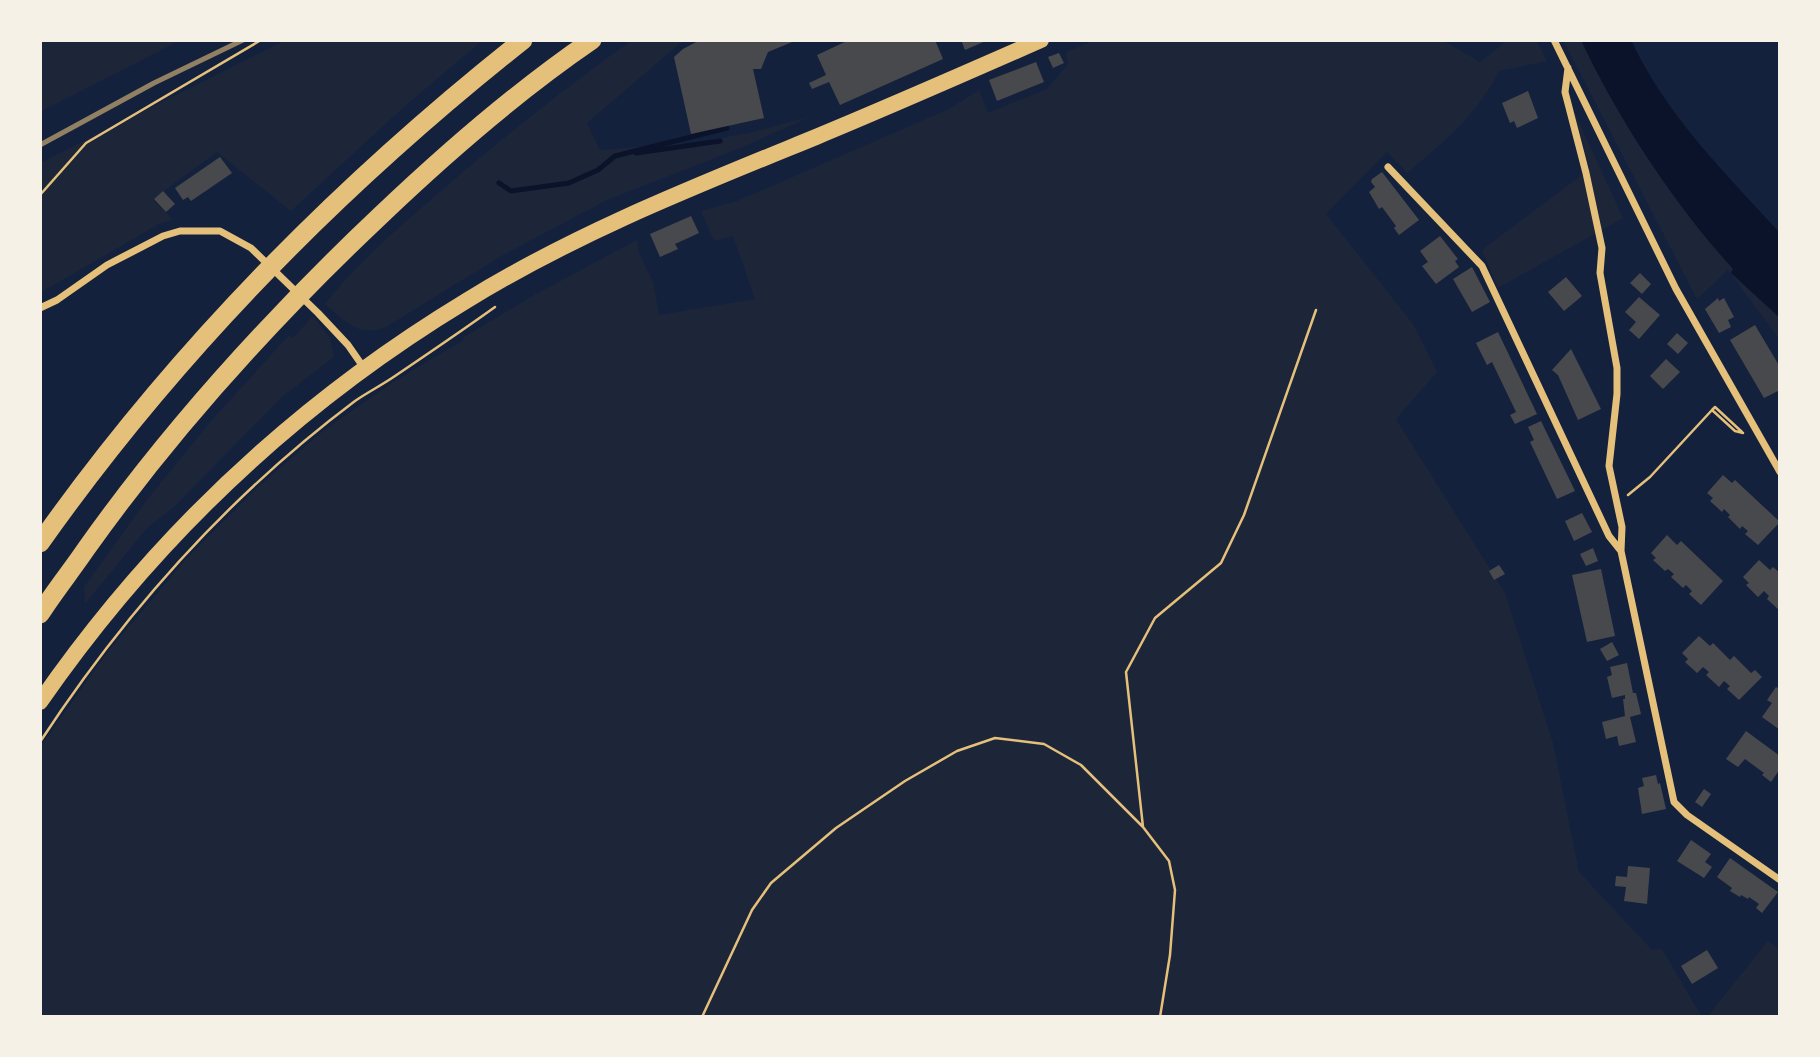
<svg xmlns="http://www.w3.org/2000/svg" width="1820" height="1057" font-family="Poppins,sans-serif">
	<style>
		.green { fill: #1d2539 }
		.water { fill: #0b132b }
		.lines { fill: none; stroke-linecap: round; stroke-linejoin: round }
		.stream { stroke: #0b132b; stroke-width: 5 }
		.building { fill: #48494c }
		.path { stroke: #e5c07b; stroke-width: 2.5 }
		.minor { stroke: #e5c07b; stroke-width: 7 }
		.primary { stroke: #e5c07b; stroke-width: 16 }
		.motorway { stroke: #e5c07b; stroke-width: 19 }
		.rail { stroke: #918062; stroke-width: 5 }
	</style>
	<rect width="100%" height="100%" fill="#14213d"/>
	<path class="green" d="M40 40H181L40 112Z
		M286 40H483L405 106 291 211 217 152 153 199 173 220 159 224 40 293V163Z
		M632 40H684L587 123 600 150 693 143 749 133 809 117 743 147 607 200 503 255 386 327C358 338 345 321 325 304 356 264 397 229 435 196 498 141 564 89 632 40Z
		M1095 40H1442L1480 62 1508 40H1536L1547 61 1499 71C1478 114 1443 143 1407 173L1387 152 1326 214 1413 324 1437 372 1396 419 1505 593 1553 743 1579 872 1652 950 1662 949 1702 1017H40V747L106 654 186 559 258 487 323 431 393 382 462 341 464 337 536 294 637 240 639 253 653 282 659 315 755 299 733 236 714 241 701 211 737 201 949 109 979 90 988 113 1047 89 1068 64 1066 52Z
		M1563 40H1581C1618 120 1674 203 1733 269L1731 273 1780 318V340L1728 270 1697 299Z
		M1573 109 1623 218 1498 288 1482 250 1590 169Z
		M313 316 330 338 334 357 283 396 174 507 147 528 85 604 84 587 146 501 211 421 289 335 293 338Z
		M1768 941 1778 948 1780 945V1017H1707Z"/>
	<path class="water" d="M1581 40H1631C1666 115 1725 173 1780 233V318L1731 273 1733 269C1674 204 1618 119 1581 40Z"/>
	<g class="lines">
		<path class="stream" d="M636 153 720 141
			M499 183 511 191 569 183 598 170 615 156 727 128"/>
	</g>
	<path class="building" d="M700 40H797L768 52 761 69H753L764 118 691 134 674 57 683 49Z
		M849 40H935L943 59 840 105 829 82 812 89 809 83 826 75 817 55Z
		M961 40H988L965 50Z
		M1059 53 1064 63 1053 68 1048 57Z
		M1036 62 1044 82 997 101 989 80Z
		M1528 91 1538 118 1517 128 1514 121 1510 123 1502 103Z
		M220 157 232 173 191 201 188 197 183 200 175 188Z
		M1382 172 1419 220 1399 235 1394 228 1396 226 1382 207 1379 209 1369 192 1375 187 1371 182 1372 179Z
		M163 191 175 204 166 212 154 199Z
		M691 216 699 233 675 244 678 249 660 257 650 234Z
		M1440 236 1458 259 1455 261 1459 267 1436 284 1422 266 1428 262 1420 251Z
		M1472 267 1490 302 1472 312 1453 279Z
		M1640 273 1651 284 1642 294 1630 283Z
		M1566 277 1582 296 1564 311 1548 292Z
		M1639 297 1660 315 1639 339 1629 330 1636 322 1625 312Z
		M1718 298 1719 301 1724 298 1734 317 1728 320 1731 327 1719 333 1705 309Z
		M1755 325 1780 367V390L1764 398 1730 340Z
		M1498 332 1537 414 1515 424 1510 415 1516 412 1492 362 1487 365 1476 343Z
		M1677 333 1688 343 1678 354 1667 344Z
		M1571 349 1601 409 1578 420 1558 375 1552 370Z
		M1666 359 1680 372 1663 389 1650 376Z
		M1541 421 1575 491 1557 499 1530 442 1534 440 1528 427Z
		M1723 475 1732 483 1735 480 1780 522 1758 545 1745 534 1748 531 1742 526 1740 529 1728 517 1730 515 1724 509 1722 512 1710 501 1713 498 1707 493Z
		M1582 513 1592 532 1574 541 1565 521Z
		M1667 535 1677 545 1681 541 1723 581 1701 605 1689 594 1692 591 1686 585 1683 588 1671 577 1674 574 1668 569 1665 571 1653 560 1656 558 1651 553Z
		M1593 548 1598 561 1586 566 1580 554Z
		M1759 560 1770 570 1773 567 1780 573V611L1767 599 1769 596 1764 591 1758 597 1746 585 1749 583 1743 577Z
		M1499 565 1505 574 1494 580 1489 571Z
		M1601 569 1615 636 1587 642 1572 575Z
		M1699 636 1710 646 1713 643 1730 660 1734 656 1751 673 1755 670 1762 677 1739 700 1727 689 1730 686 1724 681 1719 687 1706 675 1709 672 1703 667 1697 673 1685 662 1688 659 1682 653Z
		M1612 642 1619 655 1607 661 1600 649Z
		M1627 663 1633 693H1636L1641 714 1630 717 1636 742 1619 746 1617 736 1606 739 1602 722 1625 716 1623 699H1625V695L1612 698 1607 677 1612 675 1610 667Z
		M1776 687 1780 689V730L1762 717 1772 703 1767 700Z
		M1746 731 1780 756V769L1771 782 1762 775 1764 773 1745 759 1738 767 1726 759Z
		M1656 775 1658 784 1660 783 1666 809 1642 814 1638 788 1644 786 1642 778Z
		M1704 789 1711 794 1702 807 1695 802Z
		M1691 840 1711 854 1705 862 1712 867 1704 878 1677 861Z
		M1730 858 1778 892 1762 913 1756 908 1759 904 1749 897 1748 899 1741 895 1740 897 1730 891 1732 888 1717 877Z
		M1628 866 1650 868 1647 904 1624 901 1626 887 1615 886 1616 876 1627 877Z
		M1707 950 1718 968 1692 984 1681 966Z"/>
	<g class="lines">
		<path class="path" d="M40 195 86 143 261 40
			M1712 410 1715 407 1742 432
			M1628 495 1650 477 1712 410 1735 431 1743 433
			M40 742C125 612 231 494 355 401 368 392 382 385 395 376 429 353 463 330 495 307
			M1143 827 1126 672 1155 618 1221 563 1244 515 1316 310
			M702 1017 752 910 771 883 836 828 905 781 957 751 995 738 1044 744 1081 765 1143 827 1169 861 1175 890 1170 955 1160 1017"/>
		<path class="minor" d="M1554 40 1676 289 1780 472
			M1568 68 1565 92 1586 173 1602 248 1600 273 1617 368V394L1609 466 1622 527 1621 551 1674 802 1687 815 1780 880
			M1388 167 1482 266 1609 536 1621 551
			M40 308 57 300 107 265 163 236 180 231H220L251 248 318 313 348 345 364 368"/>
		<path class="primary" d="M40 702C153 539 296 404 466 301 576 233 696 186 816 137 891 106 966 73 1041 40"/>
		<path class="motorway" d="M40 543C175 352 340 185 523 40
			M40 614C54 592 71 571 86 549 172 428 272 318 380 216 446 153 516 92 592 40"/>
		<path class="rail" d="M40 145 154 83 243 40"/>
	</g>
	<rect width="1820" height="1057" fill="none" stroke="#f6f1e7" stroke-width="84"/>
</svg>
